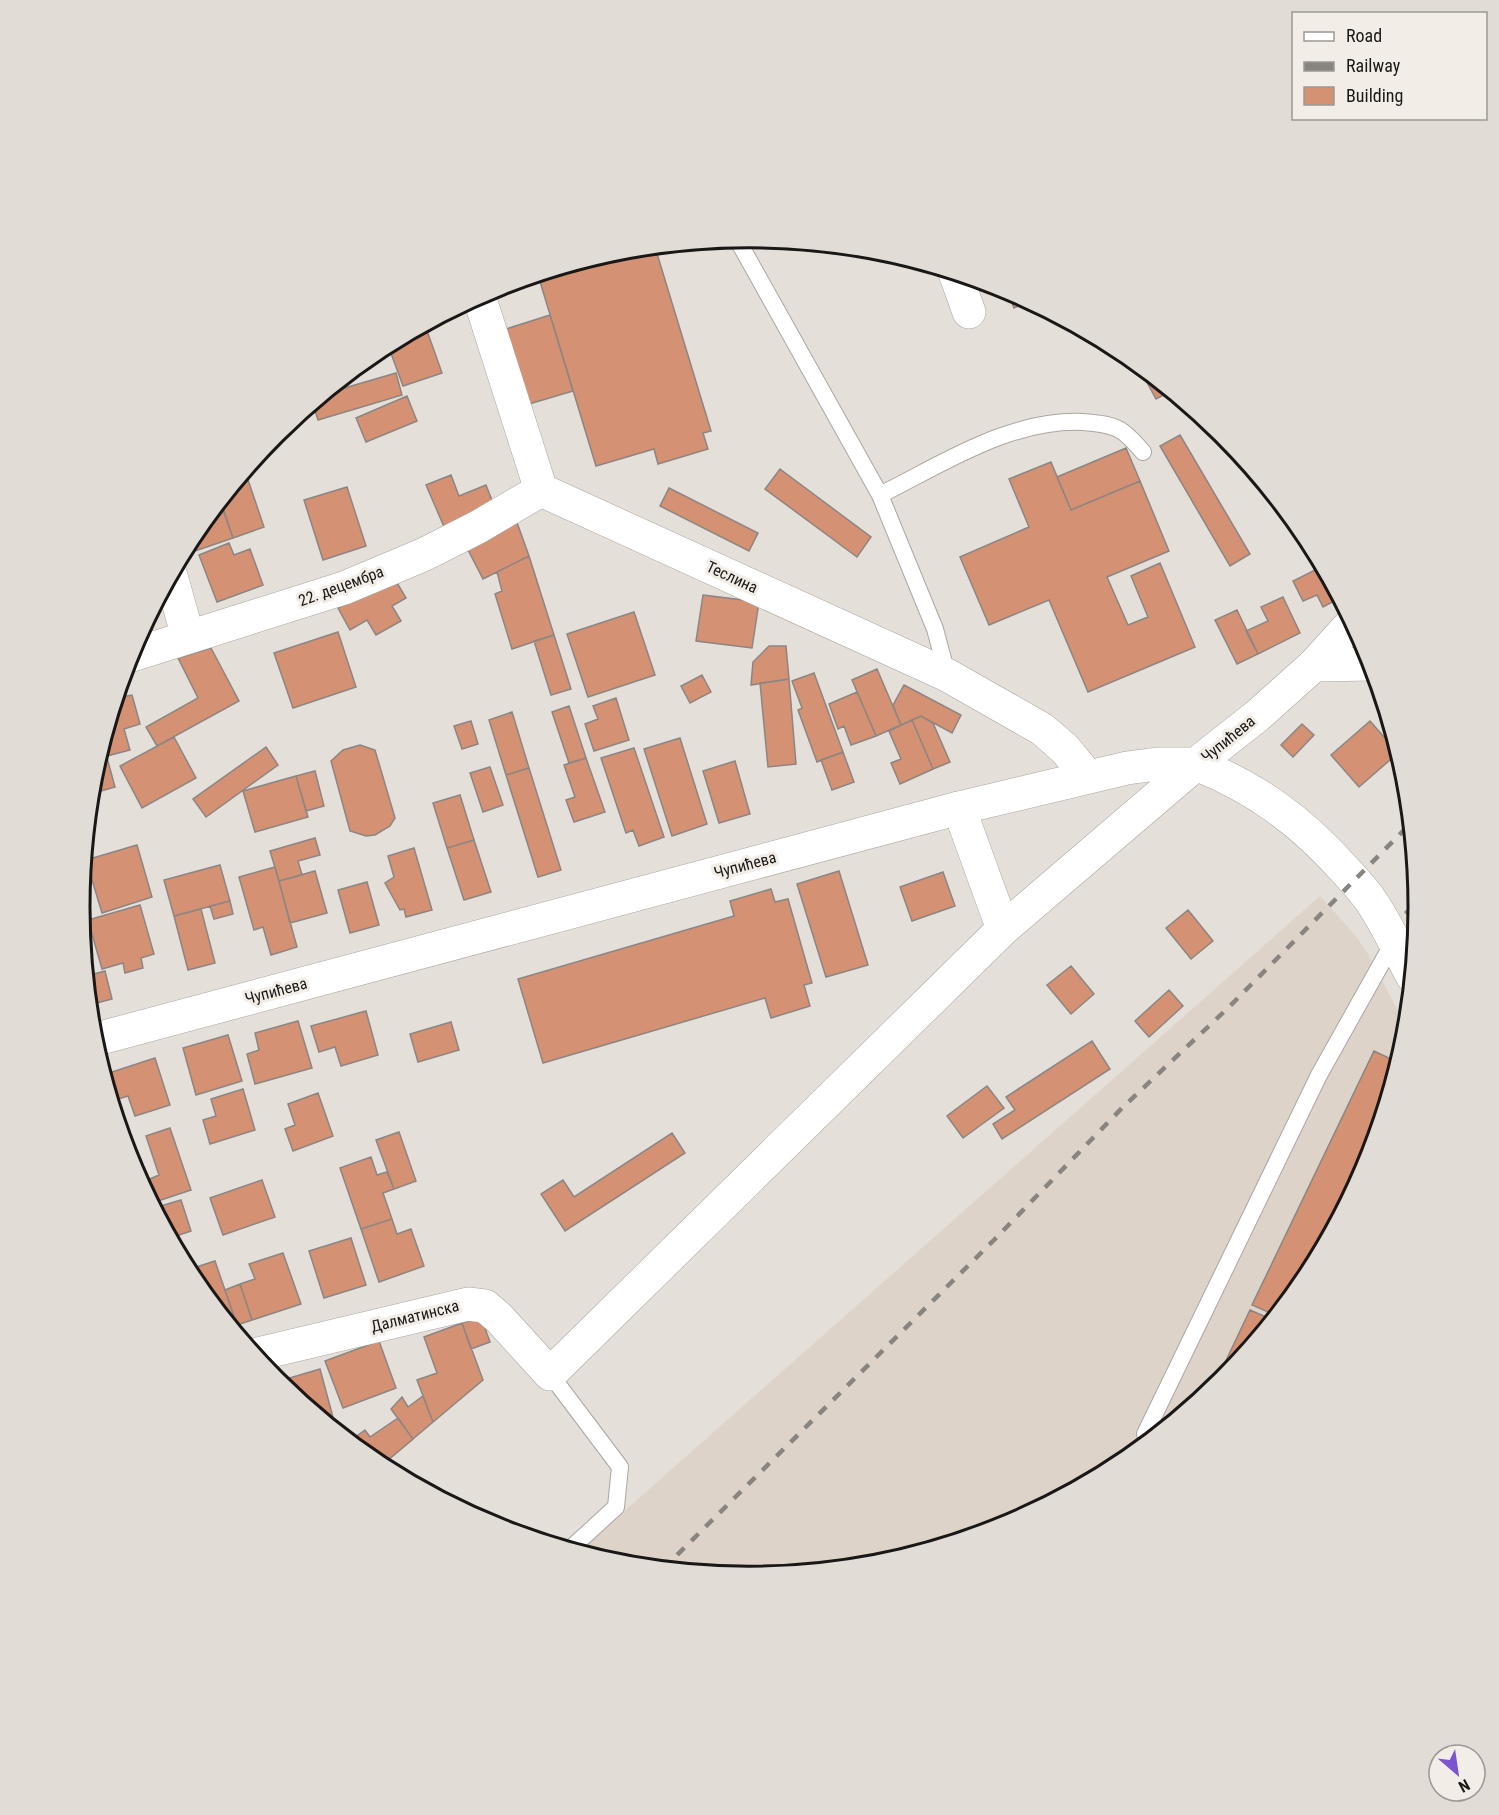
<svg xmlns="http://www.w3.org/2000/svg" width="1499" height="1815" font-family="'Roboto Condensed',sans-serif">
	<style>
		.built { fill: #ded3c8 }
		.building { fill: #d49174; stroke: #8c8582; stroke-width: 1.5 }
		.lines { fill: none; stroke-linecap: round; stroke-linejoin: round }
		.service-casing { stroke: #aba6a1; stroke-width: 18 }
		.minor-casing { stroke: #aba6a1; stroke-width: 34 }
		.tertiary-casing { stroke: #aba6a1; stroke-width: 34 }
		.service { stroke: #fff; stroke-width: 16 }
		.minor { stroke: #fff; stroke-width: 33 }
		.tertiary { stroke: #fff; stroke-width: 33 }
		.rail { stroke: #888480; stroke-width: 4.5; stroke-dasharray: 10 10; stroke-linecap: butt }
		.labels { text-anchor: middle; dominant-baseline: central; stroke-width: 6; stroke-linejoin: round; paint-order: stroke }
		.street-label { font-size: 16px; fill: #1a1816; stroke: #f2ede7 }
		.rim { fill: none; stroke: #1a1816; stroke-width: 3 }
	</style>
	<rect width="100%" height="100%" fill="#e5dfda"/>
	<path class="built" d="M1320 896 1355 935 1368 954 1406 1026 1407 1039 1368 1164 1306 1280 1223 1382 1121 1465 1006 1527 880 1565 749 1577 618 1565 578 1552Z"/>
	<path class="building" d="M655 247 711 431 703 433 708 449 658 464 654 449 596 466 538 275 619 250Z
		M1006 289 1030 301 1014 308Z
		M550 315 573 391 529 404 506 329Z
		M425 325 442 373 403 386 388 345Z
		M1136 362 1171 391 1156 399Z
		M396 373 402 395 318 420 313 404 339 382 341 389Z
		M407 396 417 421 366 442 356 418Z
		M1180 435 1250 554 1230 566 1160 446Z
		M1233 445 1247 462 1229 456Z
		M1126 448 1140 481 1071 510 1057 477Z
		M1051 462 1071 510 1140 481 1169 551 1107 577 1128 625 1148 617 1131 576 1160 563 1195 647 1088 692 1049 600 989 625 960 557 1029 527 1009 479Z
		M780 469 871 537 857 557 765 489Z
		M245 471 264 527 233 538 220 501Z
		M451 475 459 496 486 485 495 508 445 529 426 485Z
		M347 487 366 546 323 560 304 500Z
		M669 488 758 533 749 551 660 506Z
		M224 511 233 538 192 552 189 542 193 535 208 516Z
		M515 517 529 556 483 579 465 544Z
		M229 543 234 555 250 549 263 585 217 602 199 555Z
		M529 556 554 635 512 649 495 594 502 591 497 572Z
		M1323 566 1340 598 1323 607 1317 595 1303 601 1293 581Z
		M393 576 406 598 392 606 401 621 376 635 367 620 350 630 338 608Z
		M703 595 759 602 752 648 696 641Z
		M1283 597 1300 633 1258 654 1246 631 1268 621 1261 607Z
		M1237 610 1258 654 1237 664 1215 620Z
		M634 612 655 675 588 697 567 634Z
		M338 632 356 687 293 708 274 653Z
		M554 635 571 689 551 695 534 641Z
		M769 646H786L789 679 751 685 753 662Z
		M211 648 239 701 157 746 146 727 198 698 178 658Z
		M877 669 901 725 876 736 852 680Z
		M814 673 843 752 817 762 798 710 802 708 792 681Z
		M702 675 711 692 690 703 681 686Z
		M789 679 796 764 768 767 760 683Z
		M904 685 961 715 952 733 921 716 901 725 893 705Z
		M857 692 876 736 851 745 844 726 838 729 829 704Z
		M132 695 140 724 124 729 130 750 107 756 103 743 116 698Z
		M616 698 629 740 594 751 585 724 598 719 593 706Z
		M569 706 586 758 569 763 552 712Z
		M512 712 529 768 506 775 489 720Z
		M921 716 933 723 950 762 933 769 912 720Z
		M912 720 933 769 900 784 891 763 901 759 889 731Z
		M471 721 478 744 462 749 454 726Z
		M1370 721 1398 753 1359 787 1331 755Z
		M1302 724 1314 735 1293 757 1281 745Z
		M174 737 196 778 142 808 120 766Z
		M680 738 707 824 672 836 644 749Z
		M103 743 115 787 91 794 92 776Z
		M360 745 375 750 395 818 390 826 375 835 366 836 350 831 331 761 343 750Z
		M266 747 278 765 206 817 193 799Z
		M634 748 664 837 639 846 633 830 626 833 601 758Z
		M843 752 854 782 832 790 821 760Z
		M586 758 605 812 574 822 566 800 575 797 564 765Z
		M735 761 750 814 719 823 703 771Z
		M490 767 503 805 483 812 470 773Z
		M529 768 561 870 538 877 506 775Z
		M315 771 324 806 306 811 296 776Z
		M296 776 308 817 255 832 243 791Z
		M460 795 474 840 447 848 433 803Z
		M315 838 320 855 298 861 302 875 279 881 270 851Z
		M474 840 491 892 464 900 447 848Z
		M137 845 152 897 102 913 86 860Z
		M414 848 432 910 406 917 404 909 400 910 385 883 394 877 388 856Z
		M220 865 230 901 174 916 164 880Z
		M275 867 297 947 271 955 263 927 254 930 239 877Z
		M315 871 327 913 290 923 279 881Z
		M839 871 868 965 826 977 797 884Z
		M943 872 955 906 912 921 900 887Z
		M367 882 379 925 350 933 338 890Z
		M771 889 775 902 788 899 812 983 804 985 810 1006 771 1018 765 998 543 1063 518 979 734 916 730 901Z
		M1419 900V908L1418 926 1405 912Z
		M230 901 233 914 214 919 210 906Z
		M140 905 154 954 141 958 143 968 125 973 123 963 102 969 88 920Z
		M201 909 215 963 188 970 174 916Z
		M1188 910 1213 941 1191 959 1166 928Z
		M1071 966 1094 994 1071 1014 1047 985Z
		M105 971 112 999 89 1005 86 976Z
		M1169 990 1183 1006 1149 1037 1135 1021Z
		M366 1011 378 1055 341 1066 335 1047 319 1052 311 1026Z
		M298 1021 312 1068 255 1084 247 1054 259 1050 255 1033Z
		M451 1022 459 1050 418 1062 410 1034Z
		M228 1035 242 1081 196 1095 183 1048Z
		M1092 1041 1110 1069 1002 1139 993 1124 1015 1110 1006 1097Z
		M1374 1051 1399 1063 1374 1145 1336 1224 1306 1280 1277 1316 1252 1305Z
		M155 1058 170 1105 135 1116 128 1096 115 1100 106 1074Z
		M987 1086 1004 1108 963 1138 947 1116Z
		M243 1089 255 1130 210 1144 203 1120 216 1116 211 1099Z
		M318 1093 333 1136 293 1151 285 1129 295 1125 288 1104Z
		M170 1128 191 1190 152 1203 145 1181 159 1175 146 1136Z
		M399 1132 416 1181 394 1189 376 1140Z
		M672 1133 685 1153 565 1231 541 1194 563 1180 574 1197Z
		M371 1157 377 1175 387 1172 394 1189 383 1193 392 1219 361 1229 340 1168Z
		M262 1180 275 1217 223 1235 210 1198Z
		M181 1200 191 1231 170 1238 154 1208Z
		M392 1219 397 1234 411 1229 424 1266 379 1282 361 1229Z
		M351 1238 366 1285 324 1298 309 1251Z
		M283 1253 301 1304 252 1320 240 1284 255 1279 249 1264Z
		M215 1261 237 1325 231 1327 192 1279 187 1270Z
		M240 1284 252 1320 237 1325 225 1290Z
		M1250 1310 1273 1320 1223 1382 1212 1390Z
		M481 1317 490 1342 471 1349 462 1323Z
		M462 1323 483 1380 433 1422 417 1380 437 1373 424 1337Z
		M379 1341 396 1388 343 1408 325 1361Z
		M320 1369 337 1432 276 1382Z
		M423 1396 433 1422 413 1439 391 1409 402 1397 408 1407Z
		M398 1418 413 1439 381 1466 350 1441 365 1430 370 1437Z"/>
	<g class="lines">
		<defs>
			<path id="service" d="M737 239 880 495 935 629 947 674
				M880 495C944 463 1010 419 1083 422 1095 423 1113 424 1123 432 1130 437 1137 445 1143 452
				M550 1374 620 1467 616 1507 569 1550
				M1145 1434 1319 1075 1394 941"/>
			<path id="minor" d="M955 273 969 312
				M479 296 541 490 947 675 1042 729 1065 749 1088 777
				M171 576 188 637
				M129 656 344 588 425 554 478 527 541 490
				M1314 665 1373 664
				M959 808 1003 929
				M254 1355 468 1304 485 1306 499 1318 550 1374 1003 929 1196 764"/>
			<path id="tertiary" d="M1196 764C1256 788 1301 821 1344 869 1353 879 1363 889 1371 901 1387 924 1399 952 1413 977
				M93 1040 959 808 1127 768 1157 764H1196L1257 716 1314 665 1353 622"/>
		</defs>
		<use href="#service" class="service-casing"/>
		<use href="#minor" class="minor-casing"/>
		<use href="#tertiary" class="tertiary-casing"/>
		<use href="#service" class="service"/>
		<use href="#minor" class="minor"/>
		<use href="#tertiary" class="tertiary"/>
		<path class="rail" d="M663 1569 994 1240 1122 1108 1229 1007 1411 823"/>
	</g>
	<g class="labels">
		<g class="street-label">
			<text transform="translate(732 577) rotate(25)">Теслина</text>
			<text transform="translate(341 586) rotate(-20)">22. децембра</text>
			<text transform="translate(1228 739) rotate(-39)">Чупићева</text>
			<text transform="translate(745 865) rotate(-15)">Чупићева</text>
			<text transform="translate(276 991) rotate(-15)">Чупићева</text>
			<text transform="translate(415 1316) rotate(-14)">Далматинска</text>
		</g>
	</g>
	<path d="M0 0H1499V1815H0ZM90 907a659 659 0 1 1 1318 0a659 659 0 1 1-1318 0Z" fill="#e1dcd6" fill-rule="evenodd"/>
	<path class="rim" d="M90 907a659 659 0 1 1 1318 0a659 659 0 1 1-1318 0Z"/>
	<rect x="1292" y="12" width="195" height="108" fill="#f2ede7" stroke="#9c9893" stroke-width="1.5"/>
	<rect x="1304" y="32" width="30" height="9" fill="#ffffff" stroke="#9c9893" stroke-width="1.5"/>
	<text x="1346" y="42" font-size="18" fill="#1a1816">Road</text>
	<rect x="1304" y="62" width="30" height="9" fill="#888480" stroke="#9c9893" stroke-width="1.5"/>
	<text x="1346" y="72" font-size="18" fill="#1a1816">Railway</text>
	<rect x="1304" y="87" width="30" height="18" fill="#d49174" stroke="#9c9893" stroke-width="1.5"/>
	<text x="1346" y="102" font-size="18" fill="#1a1816">Building</text>
	<g transform="translate(1457 1773) rotate(151)"><circle r="28" fill="#f2ede7" stroke="#9c9893" stroke-width="1.5"/>
	<path d="M0-4.5L10 22L0 15L-10 22Z" fill="#7c56d0"/>
	<text y="-9" font-size="16" font-weight="bold" text-anchor="middle" fill="#1a1816">N</text>
	</g>
</svg>
